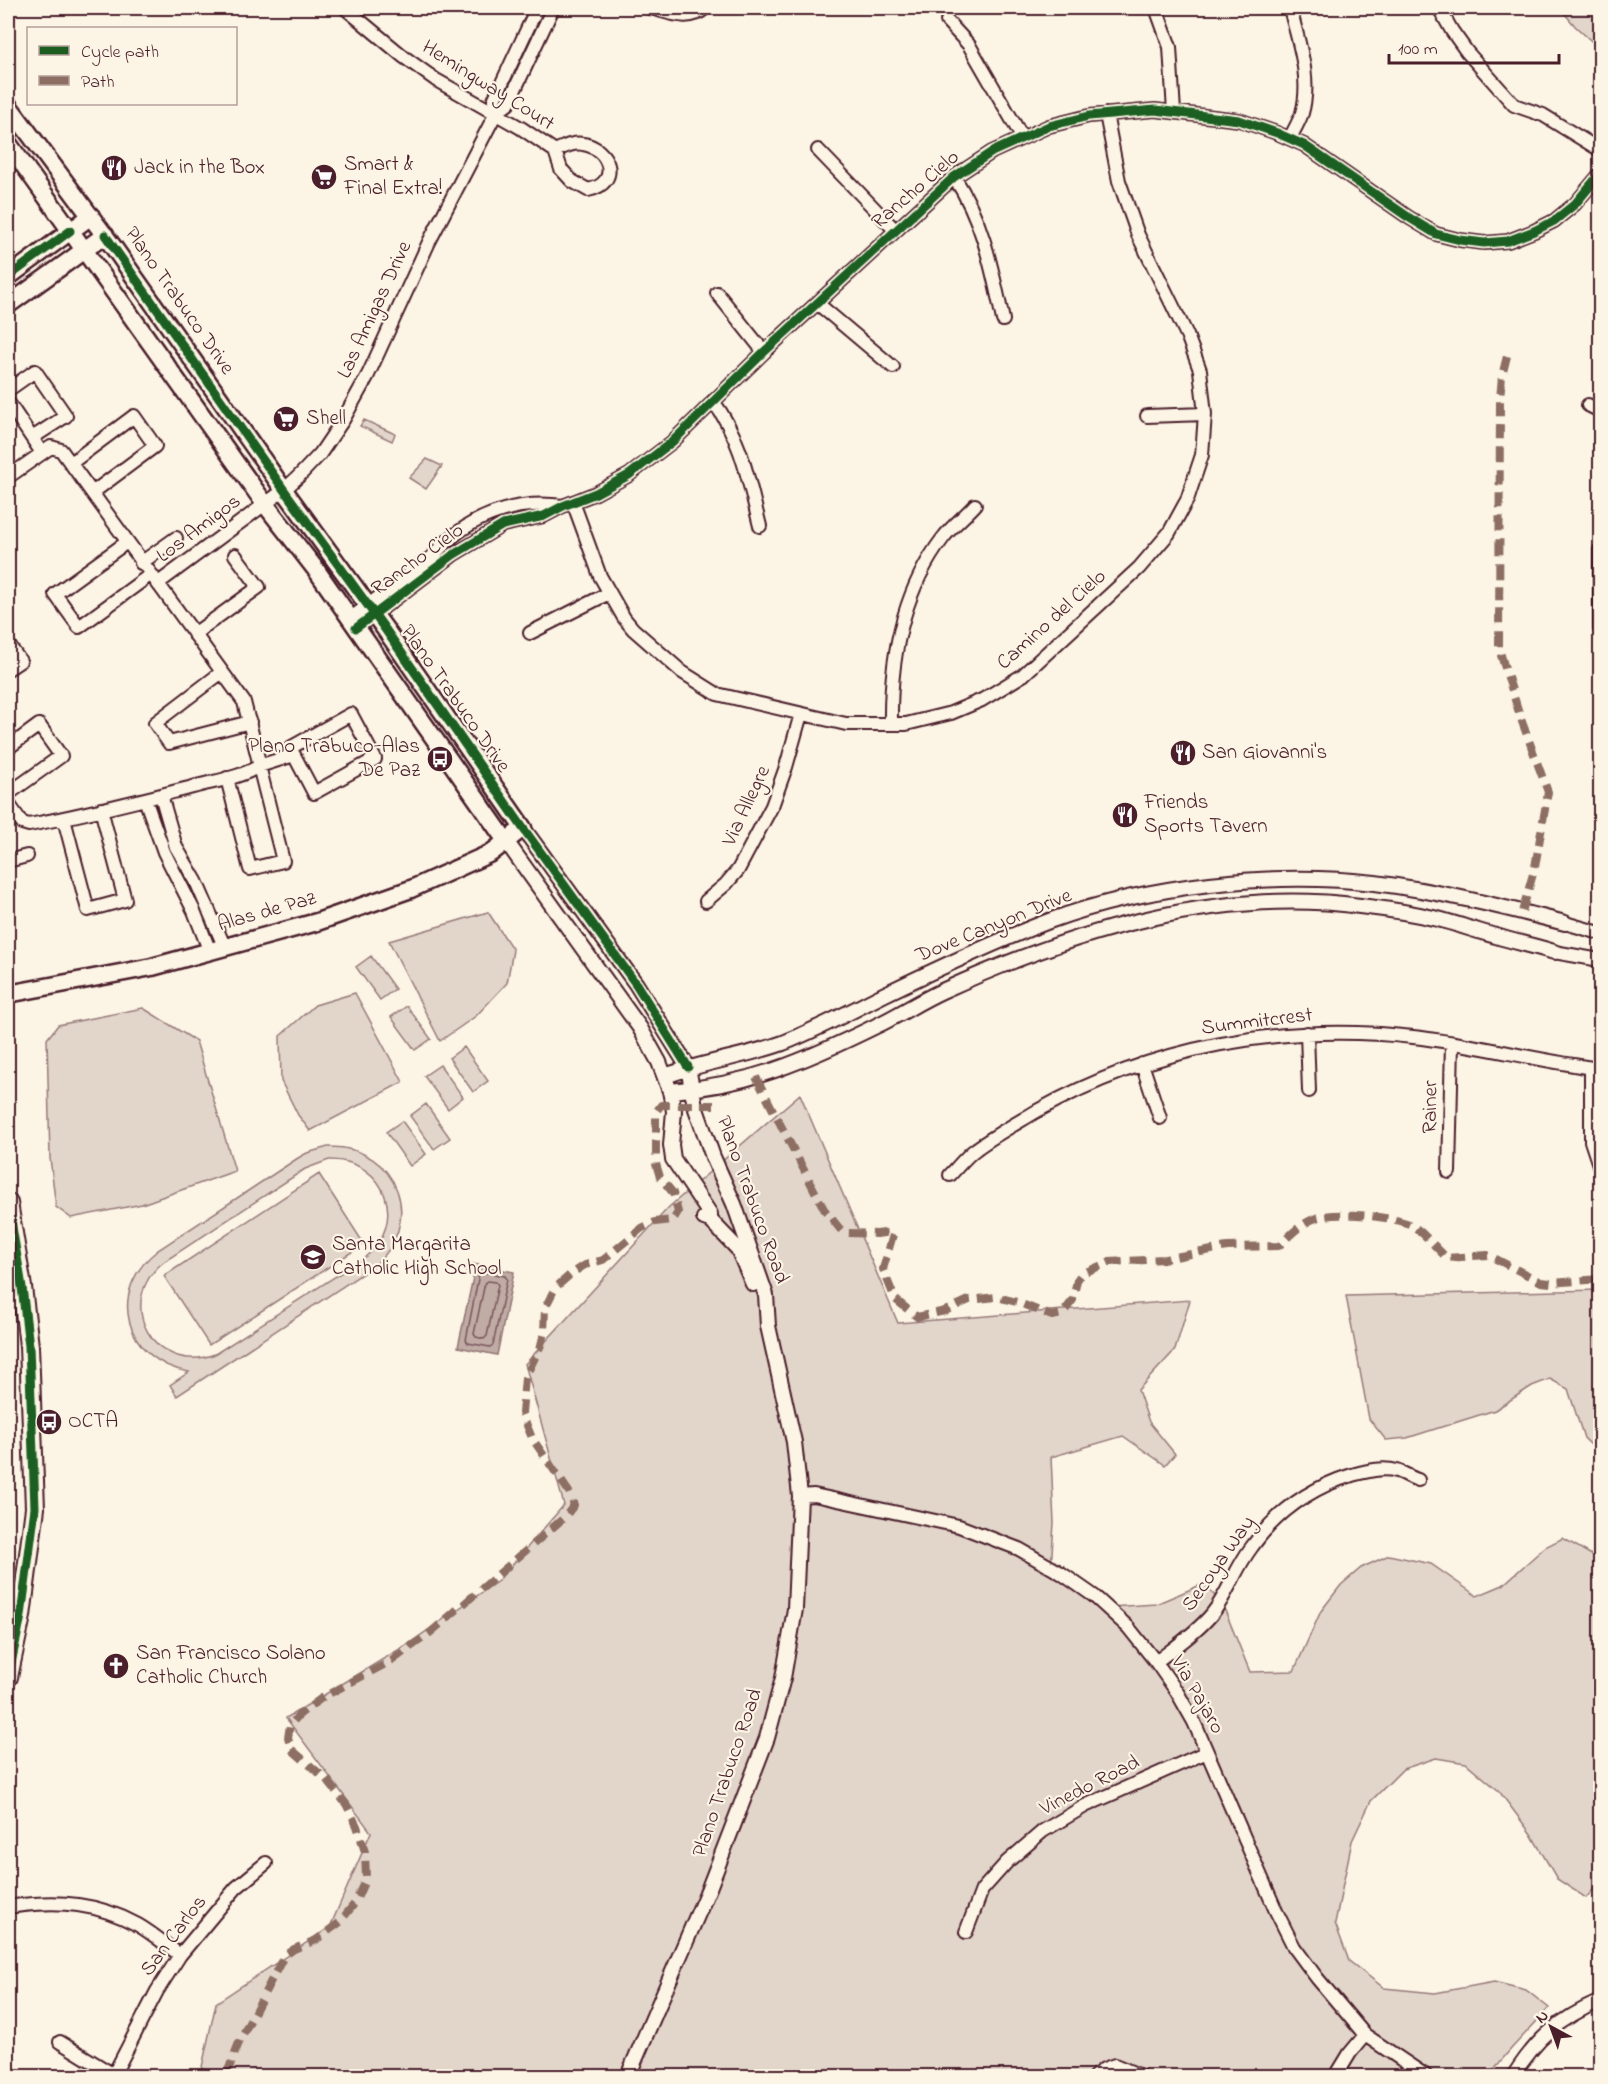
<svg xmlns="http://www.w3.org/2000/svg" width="1608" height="2084" font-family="'Indie Flower',sans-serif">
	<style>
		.green { fill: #e2d5ca; stroke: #967a7a; stroke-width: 1.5; fill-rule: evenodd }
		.water { fill: #c0aca5; stroke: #917474; stroke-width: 1.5 }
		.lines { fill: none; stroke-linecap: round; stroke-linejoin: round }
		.shore { stroke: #79575c; stroke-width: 1.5 }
		.minor-casing { stroke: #4a1f2b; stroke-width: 16 }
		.tertiary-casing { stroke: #4a1f2b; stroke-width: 18 }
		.secondary-casing { stroke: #4a1f2b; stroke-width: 21 }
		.primary-casing { stroke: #4a1f2b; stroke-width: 22 }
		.minor { stroke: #fcf5e5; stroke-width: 12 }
		.tertiary { stroke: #fcf5e5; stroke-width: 14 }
		.secondary { stroke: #fcf5e5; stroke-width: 16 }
		.primary { stroke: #fcf5e5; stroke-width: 18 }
		.quiet { stroke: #8d6e63; stroke-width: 8; stroke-dasharray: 15 8; stroke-linecap: butt }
		.cycleway-casing { stroke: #fcf5e5; stroke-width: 13 }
		.cycleway { stroke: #1b5e20; stroke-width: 9 }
		.labels { text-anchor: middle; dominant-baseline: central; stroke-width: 4.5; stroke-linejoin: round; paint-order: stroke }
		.street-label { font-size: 21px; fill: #4a1f2b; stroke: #fcf5e5 }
		.poi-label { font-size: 21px; fill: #4a1f2b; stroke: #fcf5e5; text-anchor: start }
	</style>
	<rect width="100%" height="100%" fill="#fcf5e5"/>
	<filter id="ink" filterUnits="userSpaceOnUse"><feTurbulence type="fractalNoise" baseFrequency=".0167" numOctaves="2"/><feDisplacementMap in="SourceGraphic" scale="12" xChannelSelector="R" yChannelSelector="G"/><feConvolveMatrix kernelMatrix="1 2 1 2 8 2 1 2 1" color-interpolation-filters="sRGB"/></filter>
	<g filter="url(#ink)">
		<path class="green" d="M1560 8H1600V49L1575 26Z
			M364 420 395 434 392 441 360 426Z
			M427 459 442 466 426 489 409 478Z
			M488 912 513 950 507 983 476 1016 440 1041 389 941Z
			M371 956 395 989 380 1000 356 967Z
			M355 993 403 1082 310 1131 298 1115 281 1081 280 1036 315 1005Z
			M407 1006 431 1039 415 1050 391 1017Z
			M143 1008 196 1041 235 1171 142 1204 71 1218 56 1207 50 1158 47 1039 58 1025Z
			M464 1047 488 1081 473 1092 449 1058Z
			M440 1065 463 1097 448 1109 424 1076Z
			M800 1094 898 1323 1190 1300 1175 1350 1138 1390 1149 1422 1175 1454 1165 1465 1123 1436 1051 1457 1054 1523 1051 1569 1110 1607 1156 1604 1203 1584 1222 1603 1250 1672 1294 1671 1321 1611 1341 1585 1361 1568 1389 1555 1431 1564 1477 1596 1503 1585 1545 1547 1563 1538 1600 1560V1882L1586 1898 1557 1879 1531 1834 1499 1791 1466 1763 1436 1758 1403 1769 1371 1801 1352 1841 1335 1923 1349 1961 1384 1988 1435 1993 1494 1982 1526 1990 1549 2008 1511 2049 1488 2076H200L216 2003 330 1927 371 1832 286 1718 408 1644 498 1581 564 1505 525 1364 669 1207Z
			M426 1104 450 1138 434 1149 410 1116Z
			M402 1121 426 1154 410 1166 386 1132Z
			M328 1147C399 1145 427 1225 371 1268L177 1396 170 1385 189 1372C125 1361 105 1291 158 1250L298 1158 307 1153ZM329 1160C386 1159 409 1223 364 1258L215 1354C154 1377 112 1301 165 1261L305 1169Z
			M319 1174 364 1244 209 1345 164 1276Z
			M1600 1290V1454L1584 1438 1568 1389 1550 1379 1532 1386 1495 1410 1407 1438 1386 1440 1369 1419 1346 1296Z"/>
		<path class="water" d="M468 1263 514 1272 497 1355 458 1347 474 1273 466 1271Z"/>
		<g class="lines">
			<path class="shore" d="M483 1272 505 1276 507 1279 493 1345 490 1347 468 1343 466 1340 479 1274Z
				M488 1281 496 1282 498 1285 487 1336 484 1339 476 1337 474 1334 485 1283Z"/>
			<defs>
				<path id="minor" d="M345 8 404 57 436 80 521 128 555 151 561 169 572 181 588 190C623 183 608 147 583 144 573 142 564 147 555 151
					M650 8C668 12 690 23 705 8
					M1156 8 1170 47 1174 112
					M1439 8 1452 31 1467 52 1514 105 1543 115 1600 150
					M947 21 969 45 1022 137
					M496 113 494 100 537 8
					M1290 138C1294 130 1299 122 1302 113 1312 78 1298 41 1290 8
					M818 150 895 230
					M954 177C983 220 992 269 1003 320
					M717 293 764 352
					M817 303 893 367
					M8 390 35 371 66 416 32 438
					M713 401C742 440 748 479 760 526
					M8 402 42 453
					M1588 405 1600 411
					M1147 416 1205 414
					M71 463 134 416 155 446 92 493
					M8 477 51 447 61 450 244 702 259 762V766C240 778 214 781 193 787 138 801 84 815 29 825L22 823 8 803
					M573 502 600 576 624 618 633 629 682 672 717 694 846 724H906L951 713 982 700 1023 675 1139 568 1169 533 1187 500 1202 455 1205 414 1200 370 1187 335 1138 235 1119 181 1106 114
					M127 542 55 594 79 627 150 575
					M1600 550V629
					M141 563 176 538
					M157 584 284 490 299 476 320 454 343 420 368 375 429 242 496 113 508 104 553 8
					M350 619 433 556C465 518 513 499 563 506
					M356 628 453 555 503 525 544 516 563 506 596 493 629 475 672 442 764 352 954 177 992 152 1049 126 1089 116 1155 110 1239 120 1277 133 1304 145 1408 217 1436 234 1460 240 1484 243 1508 241 1534 231 1554 221 1575 204 1600 174
					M530 633 609 593
					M194 634 259 587 235 555
					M8 644 20 661 8 669
					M222 672 155 723 169 743 250 722
					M891 724C890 658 902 592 943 538 952 526 965 516 975 505
					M8 748 39 725 61 756 8 794
					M227 778 250 869 283 861 259 766 294 755 290 748 351 714 375 759 314 793 294 755
					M161 795 176 847 196 881 225 948
					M145 799 164 852 194 911 210 952
					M64 819 88 910 125 900 101 809
					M8 861 27 856
					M706 901 726 884 738 870 772 806 786 767 801 714
					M1565 923 1600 933
					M1554 952 1600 960
					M1307 1033 1309 1091
					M1142 1064 1160 1118
					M1591 1068V1141L1600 1168
					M1449 1172 1452 1043
					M950 1175C958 1167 966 1156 976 1149 995 1135 1017 1123 1037 1111 1151 1047 1283 1022 1413 1037 1476 1044 1538 1061 1600 1069
					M800 1496 814 1495 959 1526 1019 1549 1061 1573 1094 1596 1128 1627 1156 1662 1177 1692 1194 1722 1276 1911 1294 1947 1317 1978 1365 2035 1426 2076
					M1156 1662C1175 1647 1196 1633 1212 1614 1228 1594 1235 1569 1251 1548 1277 1511 1310 1488 1352 1475 1367 1471 1382 1467 1397 1471 1404 1473 1411 1478 1418 1480
					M15 1906C59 1900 98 1903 138 1925 152 1933 166 1945 180 1955
					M966 1932 982 1890 1007 1862 1043 1831 1085 1806 1207 1752
					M60 2042 114 2075
					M113 2076 157 1991 180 1955 236 1888 266 1863
					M1095 2076 1104 2069 1115 2065 1141 2076
					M1336 2076 1350 2053 1365 2035
					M1513 2076C1537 2038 1559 2019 1600 2001"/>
				<path id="tertiary" d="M523 828 636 984 688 1067 695 1106 713 1157 734 1204 766 1295 768 1326 794 1442 800 1496 795 1609 783 1678 767 1738 709 1888 628 2076
					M506 841 640 1028 659 1062 670 1091 674 1111 671 1145 673 1159 710 1214V1220
					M665 1076C703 1062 744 1057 783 1043 818 1029 851 1011 885 994 939 968 994 942 1049 921 1147 885 1272 871 1375 883 1439 891 1503 907 1565 923
					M670 1091C748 1086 807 1060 876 1026 899 1015 920 1001 942 991 1072 932 1216 887 1360 906 1386 909 1413 913 1438 919 1458 924 1476 931 1496 936 1515 942 1535 946 1554 952
					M704 1218 710 1220 738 1249 753 1284"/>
				<path id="secondary" d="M8 105 114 248 284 490 385 629 523 828 491 853 411 889 317 922 152 967 8 994
					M8 143 265 504 317 571 506 841
					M8 277 91 216
					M8 305 105 235"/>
				<path id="primary" d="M8 1203 22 1287 29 1346 35 1508 21 1616 8 1677"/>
			</defs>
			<use href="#minor" class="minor-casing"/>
			<use href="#tertiary" class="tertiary-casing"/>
			<use href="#secondary" class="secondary-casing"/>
			<use href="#primary" class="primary-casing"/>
			<use href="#minor" class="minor"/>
			<use href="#tertiary" class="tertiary"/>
			<use href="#secondary" class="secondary"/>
			<use href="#primary" class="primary"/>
			<path class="quiet" d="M1507 356 1502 376 1500 399 1499 649 1521 719 1548 792 1535 867 1522 912
				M756 1077 824 1209 840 1229 847 1233 877 1234 891 1232 893 1235 883 1269 895 1299 917 1317 945 1311 969 1300 997 1297 1017 1302 1052 1316 1062 1314 1073 1300 1077 1280 1080 1276 1086 1272 1109 1262 1165 1259 1227 1247 1279 1246C1290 1235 1300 1224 1316 1218 1333 1211 1397 1216 1413 1226 1425 1234 1436 1248 1447 1258L1488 1255 1541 1282 1551 1283 1600 1279
				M226 2076 240 2040 284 1956 294 1949 316 1940 339 1923 355 1903 366 1878 365 1852 357 1826 346 1804 326 1779 291 1749 288 1738 290 1725 300 1714 323 1697 393 1660 431 1632 565 1517 574 1505 569 1492 532 1438 522 1413 525 1378 541 1345 544 1333 545 1308 555 1288 571 1274 585 1265 603 1260 642 1228 655 1222 673 1220 678 1212 673 1193 660 1177 656 1164V1112L661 1105H714"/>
			<defs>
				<path id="cycleway" d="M105 235 284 490 385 629 523 828 636 984 688 1067
					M8 277 70 231
					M356 628 453 555 503 525 544 516 563 506 596 493 629 475 672 442 764 352 954 177 992 152 1049 126 1089 116 1155 110 1239 120 1277 133 1304 145 1408 217 1436 234 1460 240 1484 243 1508 241 1534 231 1554 221 1575 204 1600 174
					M8 1203 22 1287 29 1346 35 1508 21 1616 8 1677"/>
			</defs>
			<use href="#cycleway" class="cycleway-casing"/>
			<use href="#cycleway" class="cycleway"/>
		</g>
	</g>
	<defs>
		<symbol id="restaurant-disc" viewBox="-11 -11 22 22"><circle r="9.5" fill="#4a1f2b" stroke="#fcf5e5"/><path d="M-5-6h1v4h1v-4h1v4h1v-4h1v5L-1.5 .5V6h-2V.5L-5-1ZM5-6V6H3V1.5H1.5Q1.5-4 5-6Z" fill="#fff"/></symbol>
		<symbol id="supermarket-disc" viewBox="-11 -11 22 22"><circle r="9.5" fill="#4a1f2b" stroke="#fcf5e5"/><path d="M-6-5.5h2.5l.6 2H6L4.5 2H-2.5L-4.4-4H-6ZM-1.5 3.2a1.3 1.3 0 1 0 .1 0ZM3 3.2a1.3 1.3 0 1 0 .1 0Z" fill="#fff"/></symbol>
		<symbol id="bus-disc" viewBox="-11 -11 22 22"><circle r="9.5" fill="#4a1f2b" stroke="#fcf5e5"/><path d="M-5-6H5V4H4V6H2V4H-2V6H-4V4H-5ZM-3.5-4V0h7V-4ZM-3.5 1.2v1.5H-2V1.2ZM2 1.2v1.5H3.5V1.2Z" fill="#fff"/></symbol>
		<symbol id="school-disc" viewBox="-11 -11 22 22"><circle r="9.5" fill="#4a1f2b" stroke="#fcf5e5"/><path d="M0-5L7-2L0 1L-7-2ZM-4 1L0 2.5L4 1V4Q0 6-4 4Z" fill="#fff"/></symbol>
		<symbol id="church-disc" viewBox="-11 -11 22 22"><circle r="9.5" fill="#4a1f2b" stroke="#fcf5e5"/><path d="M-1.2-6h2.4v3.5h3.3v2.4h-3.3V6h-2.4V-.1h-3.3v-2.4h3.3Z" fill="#fff"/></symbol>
	</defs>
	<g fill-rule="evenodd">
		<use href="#restaurant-disc" x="99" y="153" width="30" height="30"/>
		<use href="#supermarket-disc" x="309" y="162" width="30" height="30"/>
		<use href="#supermarket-disc" x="271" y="404" width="30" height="30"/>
		<use href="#restaurant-disc" x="1168" y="738" width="30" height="30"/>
		<use href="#bus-disc" x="425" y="744" width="30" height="30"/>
		<use href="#restaurant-disc" x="1110" y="800" width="30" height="30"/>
		<use href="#school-disc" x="298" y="1242" width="30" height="30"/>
		<use href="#bus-disc" x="34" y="1407" width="30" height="30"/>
		<use href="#church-disc" x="101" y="1651" width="30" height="30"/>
	</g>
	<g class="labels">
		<g class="street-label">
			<text transform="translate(488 86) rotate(32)">Hemingway Court</text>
			<text transform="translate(916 190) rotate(-41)">Rancho Cielo</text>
			<text transform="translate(179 301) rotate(55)">Plano Trabuco Drive</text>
			<text transform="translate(375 310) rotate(-65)">Las Amigas Drive</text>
			<text transform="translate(199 529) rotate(-37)">Los Amigos</text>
			<text transform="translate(418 560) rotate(-36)">Rancho Cielo</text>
			<text transform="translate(1052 620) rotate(-42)">Camino del Cielo</text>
			<text transform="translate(455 699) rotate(55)">Plano Trabuco Drive</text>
			<text transform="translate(747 806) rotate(-65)">Via Allegre</text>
			<text transform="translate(267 912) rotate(-16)">Alas de Paz</text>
			<text transform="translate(994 926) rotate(-22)">Dove Canyon Drive</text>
			<text transform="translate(1257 1022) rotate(-7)">Summitcrest</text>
			<text transform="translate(1431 1107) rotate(-89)">Rainer</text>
			<text transform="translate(752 1200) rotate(70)">Plano Trabuco Road</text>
			<text transform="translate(1219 1564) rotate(-55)">Secoya Way</text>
			<text transform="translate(1197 1695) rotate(60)">Via Pajaro</text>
			<text transform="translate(728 1773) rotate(-71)">Plano Trabuco Road</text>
			<text transform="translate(1090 1786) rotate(-27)">Vinedo Road</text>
			<text transform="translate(174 1936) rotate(-53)">San Carlos</text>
		</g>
		<g class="poi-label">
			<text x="344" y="165">Smart &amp;<tspan x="344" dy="24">Final Extra!</tspan></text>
			<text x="134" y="168">Jack in the Box</text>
			<text x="306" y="419">Shell</text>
			<text x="420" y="747" text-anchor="end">Plano Trabuco-Alas<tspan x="420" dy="24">De Paz</tspan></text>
			<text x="1202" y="753">San Giovanni's</text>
			<text x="1144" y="803">Friends<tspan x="1144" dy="24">Sports Tavern</tspan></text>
			<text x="332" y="1245">Santa Margarita<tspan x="332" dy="24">Catholic High School</tspan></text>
			<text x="68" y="1422">OCTA</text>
			<text x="136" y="1654">San Francisco Solano<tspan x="136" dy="24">Catholic Church</tspan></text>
		</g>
	</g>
	<rect width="1608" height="2084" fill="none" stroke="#fcf5e5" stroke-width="30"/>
	<rect x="15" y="15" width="1578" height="2054" fill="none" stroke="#4a1f2b" stroke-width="2" filter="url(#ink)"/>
	<rect x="27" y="27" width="210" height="78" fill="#fcf5e5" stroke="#b59f9b" stroke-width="1.5"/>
	<rect x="39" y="46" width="30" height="9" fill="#1b5e20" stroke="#b59f9b" stroke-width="1.5"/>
	<text x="81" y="57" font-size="18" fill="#4a1f2b">Cycle path</text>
	<rect x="39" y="76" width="30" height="9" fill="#8d6e63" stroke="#b59f9b" stroke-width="1.5"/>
	<text x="81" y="87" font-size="18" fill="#4a1f2b">Path</text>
	<g transform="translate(1551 2027) rotate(319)" stroke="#fcf5e5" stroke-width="4.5" paint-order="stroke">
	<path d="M0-4.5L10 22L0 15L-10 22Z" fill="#4a1f2b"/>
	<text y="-9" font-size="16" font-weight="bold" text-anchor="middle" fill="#4a1f2b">N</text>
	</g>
	<path d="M1389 54v9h170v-9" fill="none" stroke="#4a1f2b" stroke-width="3"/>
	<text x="1398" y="54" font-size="18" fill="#4a1f2b" stroke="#fcf5e5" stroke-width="4.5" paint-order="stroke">100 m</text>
</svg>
